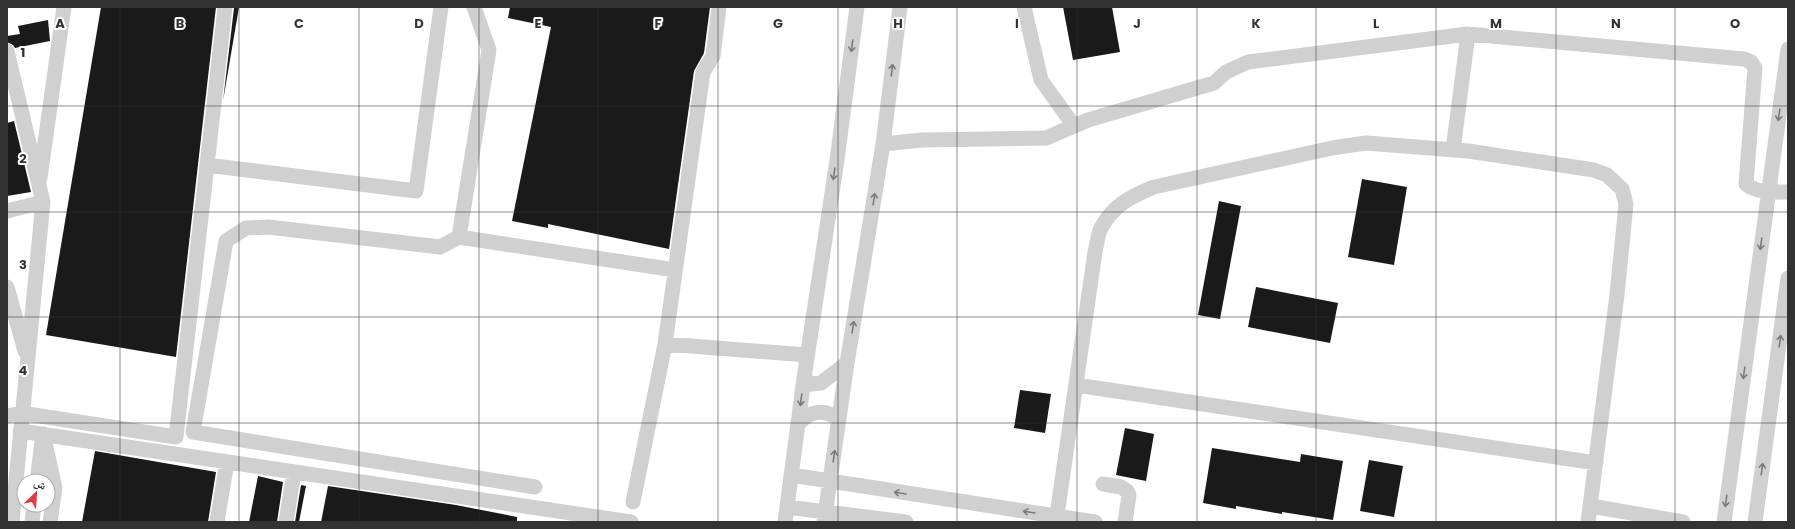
<svg xmlns="http://www.w3.org/2000/svg" width="1795" height="529" font-family="Poppins,'Noto Naskh Arabic',sans-serif">
	<style>
		.building { fill: #1a1a1a }
		.lines { fill: none; stroke-linecap: round; stroke-linejoin: round }
		.minor { stroke: #d0d0d0; stroke-width: 15 }
		.oneway { stroke: #7a7a7a }
		.grid { fill: none; stroke: #333; stroke-width: 1; stroke-opacity: 0.55 }
		.grid-label { font-size: 13px; text-anchor: middle; font-weight: bold; fill: #333; stroke: #fff; stroke-width: 4; stroke-linejoin: round; paint-order: stroke }
	</style>
	<rect width="100%" height="100%" fill="#fff"/>
	<path class="building" d="M101 7H216L176 357 46 335Z
		M234 7H239L223 101 234 8Z
		M510 7H710L704 53 694 71 669 249 548 224V228L512 221 551 27 508 18Z
		M1063 7H1112L1120 52 1073 60Z
		M48 20 50 41 15 48 13 45 7 42V36L20 34 18 26Z
		M14 121 31 192 7 196V123Z
		M1362 179 1407 187 1394 265 1348 257Z
		M1219 201 1241 206 1220 319 1198 315Z
		M1256 287 1338 303 1330 343 1248 327Z
		M1020 390 1051 394 1045 433 1014 428Z
		M1125 428 1154 434 1146 481 1116 475Z
		M1212 448 1300 462 1301 454 1343 461 1333 520 1282 512V514L1236 506V509L1203 503Z
		M95 451 216 472 208 522H82Z
		M1369 460 1403 466 1394 517 1360 511Z
		M258 476 283 482 277 522H249Z
		M301 485 306 486 299 522H295Z
		M328 486 456 505 517 517V522H321Z"/>
	<g class="lines">
		<path class="minor" d="M1024 7 1041 80 1074 126
			M7 51 43 202 12 522
			M883 144 922 140 1046 138 1088 120 1214 83 1226 72 1248 62 1468 34 1744 59 1751 62 1755 68 1746 184C1756 193 1775 192 1788 192
			M1453 150 1468 34
			M207 165 416 191 441 7
			M40 178 64 7
			M7 211 43 202
			M459 237 489 50 474 7
			M7 287 25 351
			M665 344 807 355
			M804 378 811 384 821 383 847 363
			M1076 385 1596 463
			M7 416 21 413 176 437 225 7
			M798 425C809 410 825 408 839 420
			M20 431 631 522
			M791 475 1095 522
			M37 481 43 434 55 488 50 522
			M1103 484 1121 487 1127 491 1129 495 1125 522
			M535 487 193 432 226 241 246 228 268 227 440 247 459 237 675 270
			M633 502 665 344 703 72 713 56 719 7
			M1591 506 1683 522
			M787 507 906 522
			M32 522 34 505
			M217 522 227 462
			M286 522 294 472
			M785 522 804 378 837 160 857 7
			M824 522 847 363 883 144 900 7
			M1056 522 1095 252C1097 244 1098 234 1101 228 1113 205 1132 196 1154 187L1332 148 1366 143 1468 151 1594 170 1607 175 1622 189 1626 204 1617 295 1588 522
			M1724 522 1788 49
			M1755 522 1788 278"/>
	</g>
	<defs><path id="oneway-shaft" d="M-6 0H5M1.5-3L5.5 0L1.5 3" fill="none" stroke-width="1.6" stroke-linecap="round" stroke-linejoin="round"/></defs>
	<g class="oneway">
		<use href="#oneway-shaft" transform="translate(852 46) rotate(98)"/>
		<use href="#oneway-shaft" transform="translate(892 70) rotate(-83)"/>
		<use href="#oneway-shaft" transform="translate(1779 115) rotate(98)"/>
		<use href="#oneway-shaft" transform="translate(834 174) rotate(99)"/>
		<use href="#oneway-shaft" transform="translate(874 199) rotate(-81)"/>
		<use href="#oneway-shaft" transform="translate(1761 244) rotate(98)"/>
		<use href="#oneway-shaft" transform="translate(853 327) rotate(-81)"/>
		<use href="#oneway-shaft" transform="translate(1780 341) rotate(-82)"/>
		<use href="#oneway-shaft" transform="translate(1744 373) rotate(98)"/>
		<use href="#oneway-shaft" transform="translate(801 400) rotate(97)"/>
		<use href="#oneway-shaft" transform="translate(834 456) rotate(-82)"/>
		<use href="#oneway-shaft" transform="translate(1762 469) rotate(-82)"/>
		<use href="#oneway-shaft" transform="translate(900 493) rotate(-171)"/>
		<use href="#oneway-shaft" transform="translate(1726 501) rotate(98)"/>
		<use href="#oneway-shaft" transform="translate(1029 512) rotate(-171)"/>
	</g>
	<path class="grid" d="M120 7V522M239 7V522M359 7V522M479 7V522M598 7V522M718 7V522M838 7V522M957 7V522M1077 7V522M1197 7V522M1316 7V522M1436 7V522M1556 7V522M1675 7V522M7 106H1788M7 212H1788M7 317H1788M7 423H1788"/>
	<g class="grid-label">
		<text x="60" y="28">A</text>
		<text x="180" y="28">B</text>
		<text x="299" y="28">C</text>
		<text x="419" y="28">D</text>
		<text x="538" y="28">E</text>
		<text x="658" y="28">F</text>
		<text x="778" y="28">G</text>
		<text x="898" y="28">H</text>
		<text x="1017" y="28">I</text>
		<text x="1137" y="28">J</text>
		<text x="1256" y="28">K</text>
		<text x="1376" y="28">L</text>
		<text x="1496" y="28">M</text>
		<text x="1616" y="28">N</text>
		<text x="1735" y="28">O</text>
		<text x="23" y="57">1</text>
		<text x="23" y="163">2</text>
		<text x="23" y="269">3</text>
		<text x="23" y="375">4</text>
	</g>
	<rect width="1795" height="529" fill="none" stroke="#333333" stroke-width="16"/>
	<g transform="translate(36 493) rotate(25)"><circle r="19" fill="#ffffff" stroke="#adadad"/>
	<path d="M0-3L7 15L0 10L-7 15Z" fill="#e63946"/>
	<text y="-6" font-size="11" font-weight="bold" text-anchor="middle" fill="#333333">ش</text>
	</g>
</svg>
